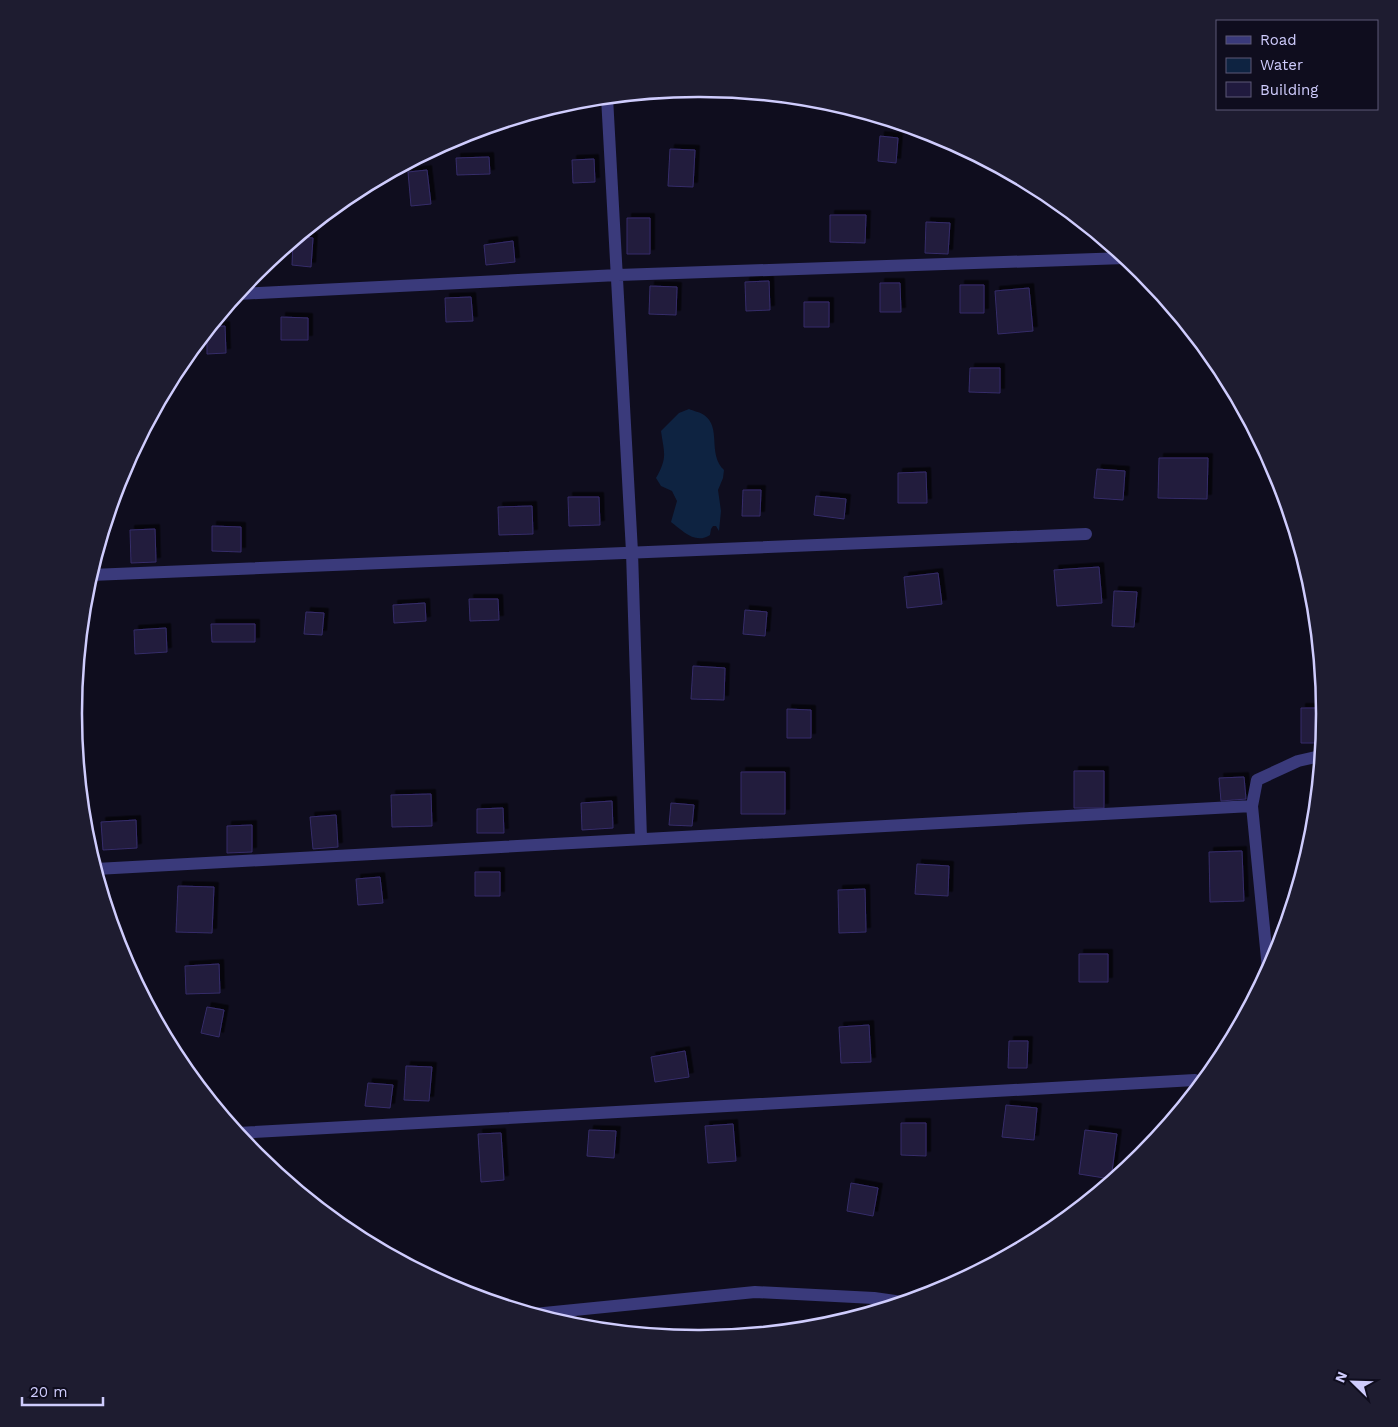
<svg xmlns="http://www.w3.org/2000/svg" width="1398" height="1427" font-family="'Work Sans',sans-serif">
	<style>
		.water { fill: #0e2341 }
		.building { fill: #201a3e; stroke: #362d69; filter: url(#shadow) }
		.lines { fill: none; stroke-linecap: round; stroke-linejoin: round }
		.service { stroke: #3a3a7b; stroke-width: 12 }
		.minor { stroke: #3a3a7b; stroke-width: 12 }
		.rim { fill: none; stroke: #cfccfd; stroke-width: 2.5 }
	</style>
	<defs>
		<filter id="shadow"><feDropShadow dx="4.5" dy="-4.5" stdDeviation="0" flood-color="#0009"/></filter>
	</defs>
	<rect width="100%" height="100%" fill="#0f0d1e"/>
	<path class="water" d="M689 409C693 411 700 412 704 415 722 427 707 454 724 470L723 478 718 490 721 511 719 531 716 526H713L711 529 710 535C695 545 682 530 671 522L677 501 672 491 661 486 656 478C668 457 664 453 661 431L679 413Z"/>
	<path class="building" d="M880 136 898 138 896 163 878 161Z
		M670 149 695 150 693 187 668 186Z
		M489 157 490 174 457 175 456 158Z
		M594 159 595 182 573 183 572 160Z
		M427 170 431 204 411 206 408 172Z
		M830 215H866L865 243 830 242Z
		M627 218H650V254H627Z
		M926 222 950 223 948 254 925 253Z
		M299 237 313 238 311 267 292 265 293 242Z
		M513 241 515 262 486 265 484 245Z
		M769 281 770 310 746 311 745 282Z
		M880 283H900L901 312H880Z
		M960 285H984V313H960Z
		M650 286 677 287 676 315 649 314Z
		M1029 288 1033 331 998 334 995 291Z
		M471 297 473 321 446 322 445 298Z
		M804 302H829V327H804Z
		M281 317 308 318V340H281Z
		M225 326 226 353 207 354V333L211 327Z
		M970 368H1000V393L969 392Z
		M1159 458H1208L1207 499 1158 498Z
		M1097 469 1125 471 1123 500 1094 498Z
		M926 472 927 503H898V473Z
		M743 490H761L760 516H742Z
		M816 496 846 499 844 519 814 515Z
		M568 497H599L600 525 569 526Z
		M532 506 533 534 499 535 498 507Z
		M212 526 241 527V552L212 551Z
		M155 529 156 562 131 563 130 530Z
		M1099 567 1102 603 1057 606 1054 570Z
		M938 573 942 604 907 608 904 577Z
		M1114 591 1137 592 1134 627 1112 626Z
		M469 599H498L499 620 470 621Z
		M425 603 426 621 394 623 393 605Z
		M745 610 767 612 765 636 743 634Z
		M306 612 324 613 322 635 304 634Z
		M211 624H255V642H212Z
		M166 628 167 652 135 654 134 630Z
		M693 666 725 668 724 700 691 699Z
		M1301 708H1324L1321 743H1301Z
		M787 709 811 710V738H787Z
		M1074 771H1104V808H1074Z
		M741 772H785V814H741Z
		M1244 777 1246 799 1221 801 1219 778Z
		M431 794 432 826 392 827 391 795Z
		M612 801 613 828 582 830 581 803Z
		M671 803 694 805 692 826 669 825Z
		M503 808 504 833H477V809Z
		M336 815 338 847 313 849 310 817Z
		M136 820 137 848 103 850 101 822Z
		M252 825V852L227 853V826Z
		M1242 851 1244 901 1210 902 1209 852Z
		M917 864 949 866 948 896 915 894Z
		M475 872H500V896H475Z
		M380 877 383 903 358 905 356 879Z
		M178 886 214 887 212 933 176 932Z
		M865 889 866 932 839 933 838 890Z
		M1079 954H1108V982H1079Z
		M219 964 220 993 186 994 185 966Z
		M207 1007 224 1010 219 1037 201 1033Z
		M869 1025 871 1062 841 1063 839 1027Z
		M1009 1041H1028L1027 1068H1008Z
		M685 1051 689 1077 655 1082 651 1057Z
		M406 1066 432 1067 429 1101 404 1100Z
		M368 1083 393 1085 390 1108 365 1106Z
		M1006 1105 1037 1108 1034 1140 1002 1137Z
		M901 1123H926V1156L901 1155Z
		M733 1124 736 1161 708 1163 705 1126Z
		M589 1130 616 1131 614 1158 587 1156Z
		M1085 1130 1117 1134 1111 1179 1079 1174Z
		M501 1133 504 1180 481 1182 478 1134Z
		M851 1183 878 1188 873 1216 847 1211Z"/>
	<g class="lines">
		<path class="service" d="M607 97 632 552 641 839
			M238 294 618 275 1125 258
			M91 575 1086 534
			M96 869 1252 806
			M1268 969 1252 806 1257 780 1298 761 1320 756
			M238 1133 1195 1080"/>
		<path class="minor" d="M534 1314 755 1292 874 1298 902 1302"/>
	</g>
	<path d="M0 0H1398V1427H0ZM698 97H700A616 616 0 0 1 1316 713V714A616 616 0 0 1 700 1330H698A616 616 0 0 1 82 714V713A616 616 0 0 1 698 97Z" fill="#1e1c30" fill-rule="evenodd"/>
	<path class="rim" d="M698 97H700A616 616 0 0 1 1316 713V714A616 616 0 0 1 700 1330H698A616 616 0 0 1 82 714V713A616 616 0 0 1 698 97Z"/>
	<rect x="1216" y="20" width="162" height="90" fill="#0f0d1e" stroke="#5c5977"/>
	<rect x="1226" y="36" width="25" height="8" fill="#3a3a7b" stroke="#5c5977"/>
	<text x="1260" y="45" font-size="15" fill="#cfccfd">Road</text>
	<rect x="1226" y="58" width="25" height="15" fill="#0e2341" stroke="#5c5977"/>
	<text x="1260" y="70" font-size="15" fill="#cfccfd">Water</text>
	<rect x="1226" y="82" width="25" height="15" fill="#201a3e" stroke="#5c5977"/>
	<text x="1260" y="95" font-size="15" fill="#cfccfd">Building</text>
	<g transform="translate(1353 1382) rotate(293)" stroke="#0f0d1e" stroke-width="4" paint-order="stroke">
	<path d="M0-4L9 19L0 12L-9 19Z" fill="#cfccfd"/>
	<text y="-8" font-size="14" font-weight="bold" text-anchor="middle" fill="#cfccfd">N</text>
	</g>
	<path d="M22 1397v8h81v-8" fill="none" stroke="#cfccfd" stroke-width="2.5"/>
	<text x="30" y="1397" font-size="15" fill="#cfccfd" stroke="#0f0d1e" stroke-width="4" paint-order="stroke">20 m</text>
</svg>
